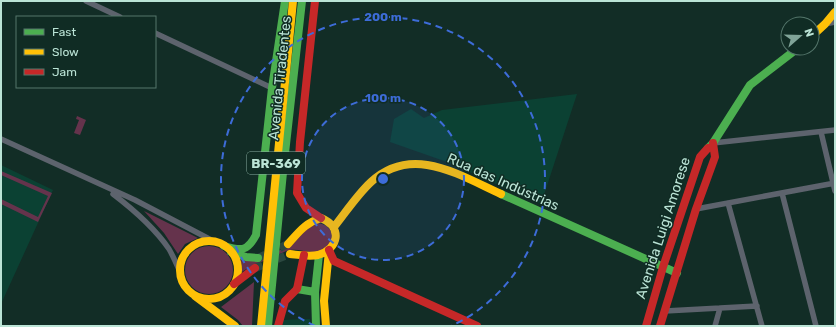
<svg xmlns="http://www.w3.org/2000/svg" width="836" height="327" font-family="Rubik,sans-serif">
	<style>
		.built { fill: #0b4133 }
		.green { fill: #65334c }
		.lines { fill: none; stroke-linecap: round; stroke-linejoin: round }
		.secondary-tunnel { stroke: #2b4840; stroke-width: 8; stroke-dasharray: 8 4; stroke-linecap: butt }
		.street { stroke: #5d636d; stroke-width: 5.5 }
		.fast { stroke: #4caf50; stroke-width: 8 }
		.slow { stroke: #ffc107; stroke-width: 8 }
		.jam { stroke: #c62828; stroke-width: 8 }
		.ring { fill: none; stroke: #3d6cd8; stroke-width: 2; stroke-dasharray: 7 5 }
		.labels { text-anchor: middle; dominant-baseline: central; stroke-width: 3; stroke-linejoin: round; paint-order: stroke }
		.shield { fill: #102c24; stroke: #88ada1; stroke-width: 1 }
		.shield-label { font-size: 13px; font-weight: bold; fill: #bbe4d6 }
		.street-label { font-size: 14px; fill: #bbe4d6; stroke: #102c24 }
		.centre { fill: #3d6cd8; stroke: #102c24; stroke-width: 2 }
		.ring-label { font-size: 12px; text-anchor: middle; font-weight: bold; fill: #3d6cd8; stroke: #102c24; stroke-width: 3; stroke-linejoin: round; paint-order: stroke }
	</style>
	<rect width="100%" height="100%" fill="#122d26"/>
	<path class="built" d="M577 94 541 204 447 162 390 142 394 119 411 109 424 118 442 110Z
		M1 165 53 190 1 304Z
		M310 319 311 326H283V320Z"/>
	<path class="green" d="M77 116 86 120 80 135 74 133 79 120 76 119Z
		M1 171 52 193 38 222 1 204V199L38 217 48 196 1 175Z
		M144 211 198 238 185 244 178 254 164 233Z
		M318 223C333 225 337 240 324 249 313 256 301 248 290 250 285 251 280 254 276 256 264 261 252 265 242 272L241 259 257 260 292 245 307 229Z
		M185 270a24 24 0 1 1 48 0a24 24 0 1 1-48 0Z
		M254 282 252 326H243L238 320 221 307Z"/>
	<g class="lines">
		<path class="secondary-tunnel" d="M258 258 288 244
			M255 268 290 254"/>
		<path class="street" d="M86 1 120 17
			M825 24 835 22
			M155 33 272 88
			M821 132 835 191
			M1 139 135 200 217 243
			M713 143 835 130
			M782 193 816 326
			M113 194C134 210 154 227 169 249 173 256 177 265 180 272
			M728 203 762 326
			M696 209 835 183
			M665 311 757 306
			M715 326 720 308"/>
		<path class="fast" d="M708 148 713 143 750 85 798 48
			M501 194 677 273
			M224 246C241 251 247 252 256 235L272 88 285 1
			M231 252 246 257 258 258
			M297 289 315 292
			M268 326 284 162 302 1
			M316 326 315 292 319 255"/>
		<path class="slow" d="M812 36 825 24 835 12
			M334 227C346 212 357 195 371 182 412 144 459 175 501 194
			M180 270a29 29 0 1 1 58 0a29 29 0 1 1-58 0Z
			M288 244C299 232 305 223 321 218 343 227 339 249 318 255 309 257 299 255 290 254
			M195 296 235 326
			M261 326 293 1
			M326 326 324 301 329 251"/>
		<path class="jam" d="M315 1 300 142 297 193 306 208 321 218
			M329 250 334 261 477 326
			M234 284 255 268
			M278 326 285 301 297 289 304 255
			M646 326 663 267 700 157 708 148
			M660 326 696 209 715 157 713 143"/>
	</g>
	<circle cx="383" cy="179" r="81" fill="#3d6cd8" fill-opacity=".12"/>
	<g class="ring">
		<circle cx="383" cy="179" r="81"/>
		<path d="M315 326A162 162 0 1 1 451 326"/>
	</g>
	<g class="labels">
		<rect class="shield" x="247" y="152" width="58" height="22" rx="3"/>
		<g class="shield-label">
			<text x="276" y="163">BR-369</text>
		</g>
		<g class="street-label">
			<text transform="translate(280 78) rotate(-84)">Avenida Tiradentes</text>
			<text transform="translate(503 182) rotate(24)">Rua das Indústrias</text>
			<text transform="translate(663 228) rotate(-72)">Avenida Luigi Amorese</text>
		</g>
	</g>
	<circle cx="383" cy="179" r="6" class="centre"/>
	<g class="ring-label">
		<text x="383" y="21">200 m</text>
		<text x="383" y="102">100 m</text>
	</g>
	<rect width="836" height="327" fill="none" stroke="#bbe4d6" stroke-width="4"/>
	<rect x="16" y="16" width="140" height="72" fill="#102c24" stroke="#54766b"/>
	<rect x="24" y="29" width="20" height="6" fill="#4caf50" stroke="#54766b"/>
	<text x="52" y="36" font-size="12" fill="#bbe4d6">Fast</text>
	<rect x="24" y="49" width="20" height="6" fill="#ffc107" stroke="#54766b"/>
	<text x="52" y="56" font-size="12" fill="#bbe4d6">Slow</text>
	<rect x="24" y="69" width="20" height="6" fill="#c62828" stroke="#54766b"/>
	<text x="52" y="76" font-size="12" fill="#bbe4d6">Jam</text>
	<g transform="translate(800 36) rotate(70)"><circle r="19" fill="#102c24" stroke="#54766b"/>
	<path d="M0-3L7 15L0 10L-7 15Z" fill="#80a498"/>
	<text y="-6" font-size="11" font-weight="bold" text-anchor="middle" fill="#bbe4d6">N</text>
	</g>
</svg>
